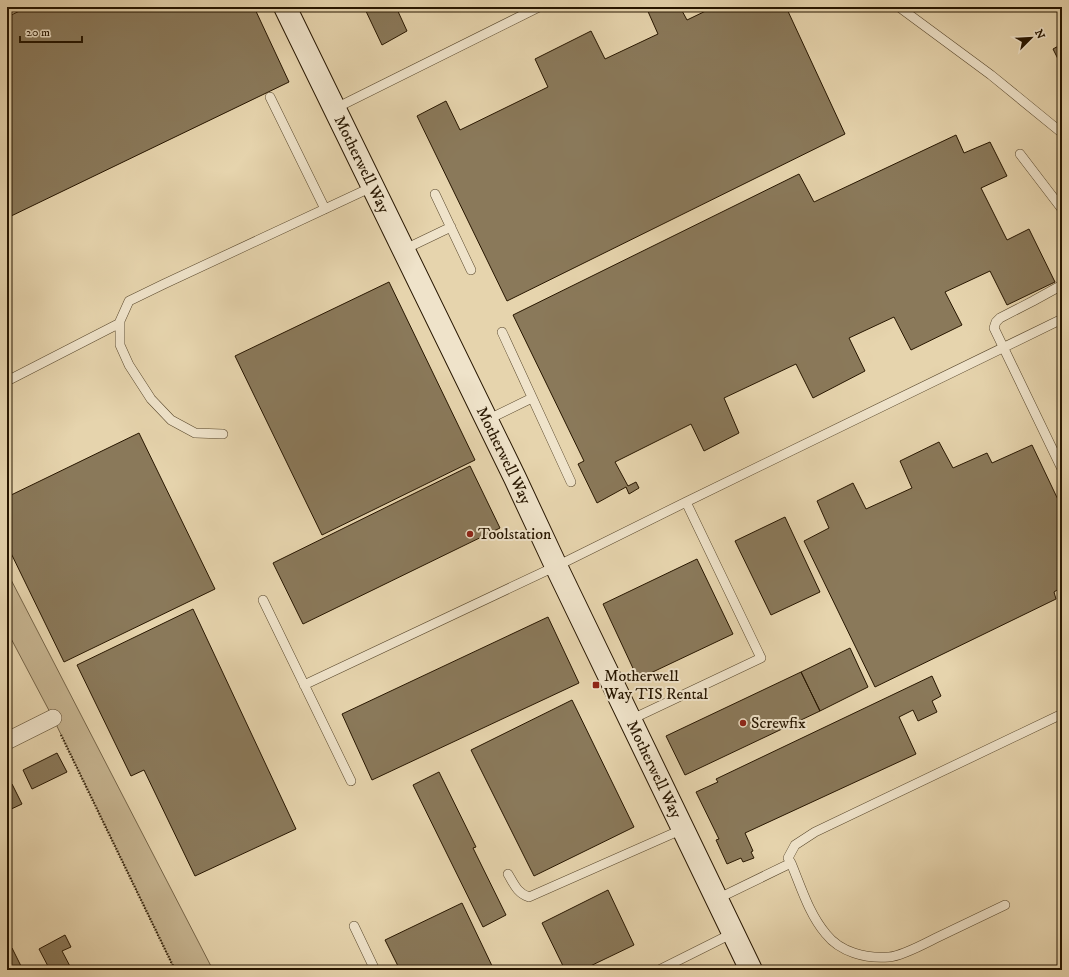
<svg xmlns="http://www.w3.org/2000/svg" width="1069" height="977" font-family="'IM FELL DW Pica',serif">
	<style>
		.green { fill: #c6b490; stroke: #766548 }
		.building { fill: #8a795a; stroke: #271600 }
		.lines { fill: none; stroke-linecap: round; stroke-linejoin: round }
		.lane-casing { stroke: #57462b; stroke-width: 10 }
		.street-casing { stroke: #57462b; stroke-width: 18 }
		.secondary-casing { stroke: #271600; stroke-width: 24 }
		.path { stroke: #271600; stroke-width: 2.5; stroke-dasharray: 1 2; stroke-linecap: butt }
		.lane { stroke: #efe3ca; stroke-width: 9 }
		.street { stroke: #efe3ca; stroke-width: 17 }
		.secondary { stroke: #efe3ca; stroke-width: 22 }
		.poi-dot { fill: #8f2418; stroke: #efe3ca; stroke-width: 1.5 }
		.labels { text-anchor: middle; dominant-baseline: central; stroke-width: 4; stroke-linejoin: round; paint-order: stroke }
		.street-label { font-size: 16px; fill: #271600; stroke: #efe3ca }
		.poi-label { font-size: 16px; fill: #271600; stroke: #efe3ca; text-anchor: start }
	</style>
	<rect width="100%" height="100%" fill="#e6d4ad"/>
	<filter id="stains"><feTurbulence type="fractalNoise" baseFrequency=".005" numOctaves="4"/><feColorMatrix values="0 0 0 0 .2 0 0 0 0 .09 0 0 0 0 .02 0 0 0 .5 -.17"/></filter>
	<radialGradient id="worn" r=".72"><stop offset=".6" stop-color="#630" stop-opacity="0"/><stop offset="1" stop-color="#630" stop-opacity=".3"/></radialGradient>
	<path class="green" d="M7 572 213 970H175L53 718 7 631Z"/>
	<path class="building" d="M28 7H254L289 82 7 218V17Z
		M364 7H396L407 31 382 45Z
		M646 7H680L687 20 714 7H786L845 134 507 301 417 116 446 101 460 130 548 87 535 59 591 31 605 59 658 34Z
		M1062 44V67L1053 49Z
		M956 135 964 153 990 142 1007 176 981 188 1007 240 1029 229 1055 282 1007 305 990 271 945 292 962 325 911 350 894 317 849 338 865 371 813 398 796 364 724 398 739 433 704 451 691 424 615 462 628 486 636 482 639 488 629 494 626 487 597 503 578 464 584 461 513 315 799 174 814 202Z
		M389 282 475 460 322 535 235 356Z
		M139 433 215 589 64 662 7 545V497Z
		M939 442 953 468 987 453 992 463 1032 445 1062 508V587L1054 592 1056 599 875 687 804 541 829 528 817 501 853 483 866 509 912 488 900 461Z
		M470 466 500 528 303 624 273 563Z
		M785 517 820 592 771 615 735 541Z
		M697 559 733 634 638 679 603 604Z
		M193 609 296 829 195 876 144 770 131 776 77 665Z
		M548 617 579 683 372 780 342 714Z
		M850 648 868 687 820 711 801 672Z
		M801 672 820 711 685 775 666 736Z
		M932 676 941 696 932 701 937 712 918 721 913 710 899 717 916 754 745 833 753 851 751 852 754 858 743 862 741 858 727 864 716 840 719 839 696 792 718 782 716 779Z
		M572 700 634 827 534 876 471 750Z
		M57 753 67 772 32 789 23 770Z
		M439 772 476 847 473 848 506 915 483 927 413 785Z
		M12 784 22 804 7 811V786Z
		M608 890 634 945 582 970H565L542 923Z
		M462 903 494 970H400L385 940Z
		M65 935 71 947 62 951 72 970H50L39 949Z
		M12 948 22 968 19 970H7V951Z"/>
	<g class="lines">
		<defs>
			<path id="lane" d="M899 7 991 75 1062 133
				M270 97 325 209
				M334 109 539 7
				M1020 154 1062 209
				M435 194 471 270
				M403 250 451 227
				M1062 285 1033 301 1000 318 996 322 994 328 1062 469
				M502 332 571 482
				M7 381 120 323
				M487 420 532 398
				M223 434 195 433 171 420 151 399 129 365 120 345V321L129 301 164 284 372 187
				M263 600 351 781
				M304 685 567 561 686 502 1062 319
				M630 720 761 658 686 502
				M791 863 788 858 795 845 815 832 1062 714
				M508 874C514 884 517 893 529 897L683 829
				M717 899 791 863C801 887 809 914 826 934 840 952 866 959 889 957 902 956 924 944 936 938 959 927 982 916 1005 905
				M354 926 375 970
				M659 970 733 933"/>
			<path id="street" d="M7 741 53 718"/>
			<g id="secondary">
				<path id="s1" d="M285 7 515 478 556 566 751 970"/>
			</g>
		</defs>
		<use href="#lane" class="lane-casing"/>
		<use href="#street" class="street-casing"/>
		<use href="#secondary" class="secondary-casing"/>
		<path class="path" d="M61 735 175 970"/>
		<use href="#lane" class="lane"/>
		<use href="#street" class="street"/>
		<use href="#secondary" class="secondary"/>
	</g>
	<g class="poi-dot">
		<circle cx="470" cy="534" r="4"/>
		<rect x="592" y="681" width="8" height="8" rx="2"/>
		<circle cx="743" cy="723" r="4"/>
	</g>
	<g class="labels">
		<g class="street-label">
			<text stroke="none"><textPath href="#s1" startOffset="175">Motherwell Way</textPath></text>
			<text stroke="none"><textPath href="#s1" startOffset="499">Motherwell Way</textPath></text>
			<text stroke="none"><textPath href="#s1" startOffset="847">Motherwell Way</textPath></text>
		</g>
		<g class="poi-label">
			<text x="478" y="534">Toolstation</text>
			<text x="604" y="676">Motherwell<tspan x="604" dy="18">Way TIS Rental</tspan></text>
			<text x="751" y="723">Screwfix</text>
		</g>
	</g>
	<rect width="1069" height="977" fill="none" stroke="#e6d4ad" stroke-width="24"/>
	<rect x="8" y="8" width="1053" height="961" fill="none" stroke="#271600" stroke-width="2"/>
	<rect x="12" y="12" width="1045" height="953" fill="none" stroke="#271600"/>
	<g transform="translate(1031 38) rotate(66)" stroke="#efe3ca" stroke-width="3" paint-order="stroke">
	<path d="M0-3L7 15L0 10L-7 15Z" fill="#271600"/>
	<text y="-6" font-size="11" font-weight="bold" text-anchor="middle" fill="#271600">N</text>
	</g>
	<path d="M20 36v6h62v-6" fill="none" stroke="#271600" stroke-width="2"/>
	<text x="26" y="36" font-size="12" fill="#271600" stroke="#efe3ca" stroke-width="3" paint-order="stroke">20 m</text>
	<rect width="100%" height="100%" filter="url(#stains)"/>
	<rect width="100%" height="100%" fill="url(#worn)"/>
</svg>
